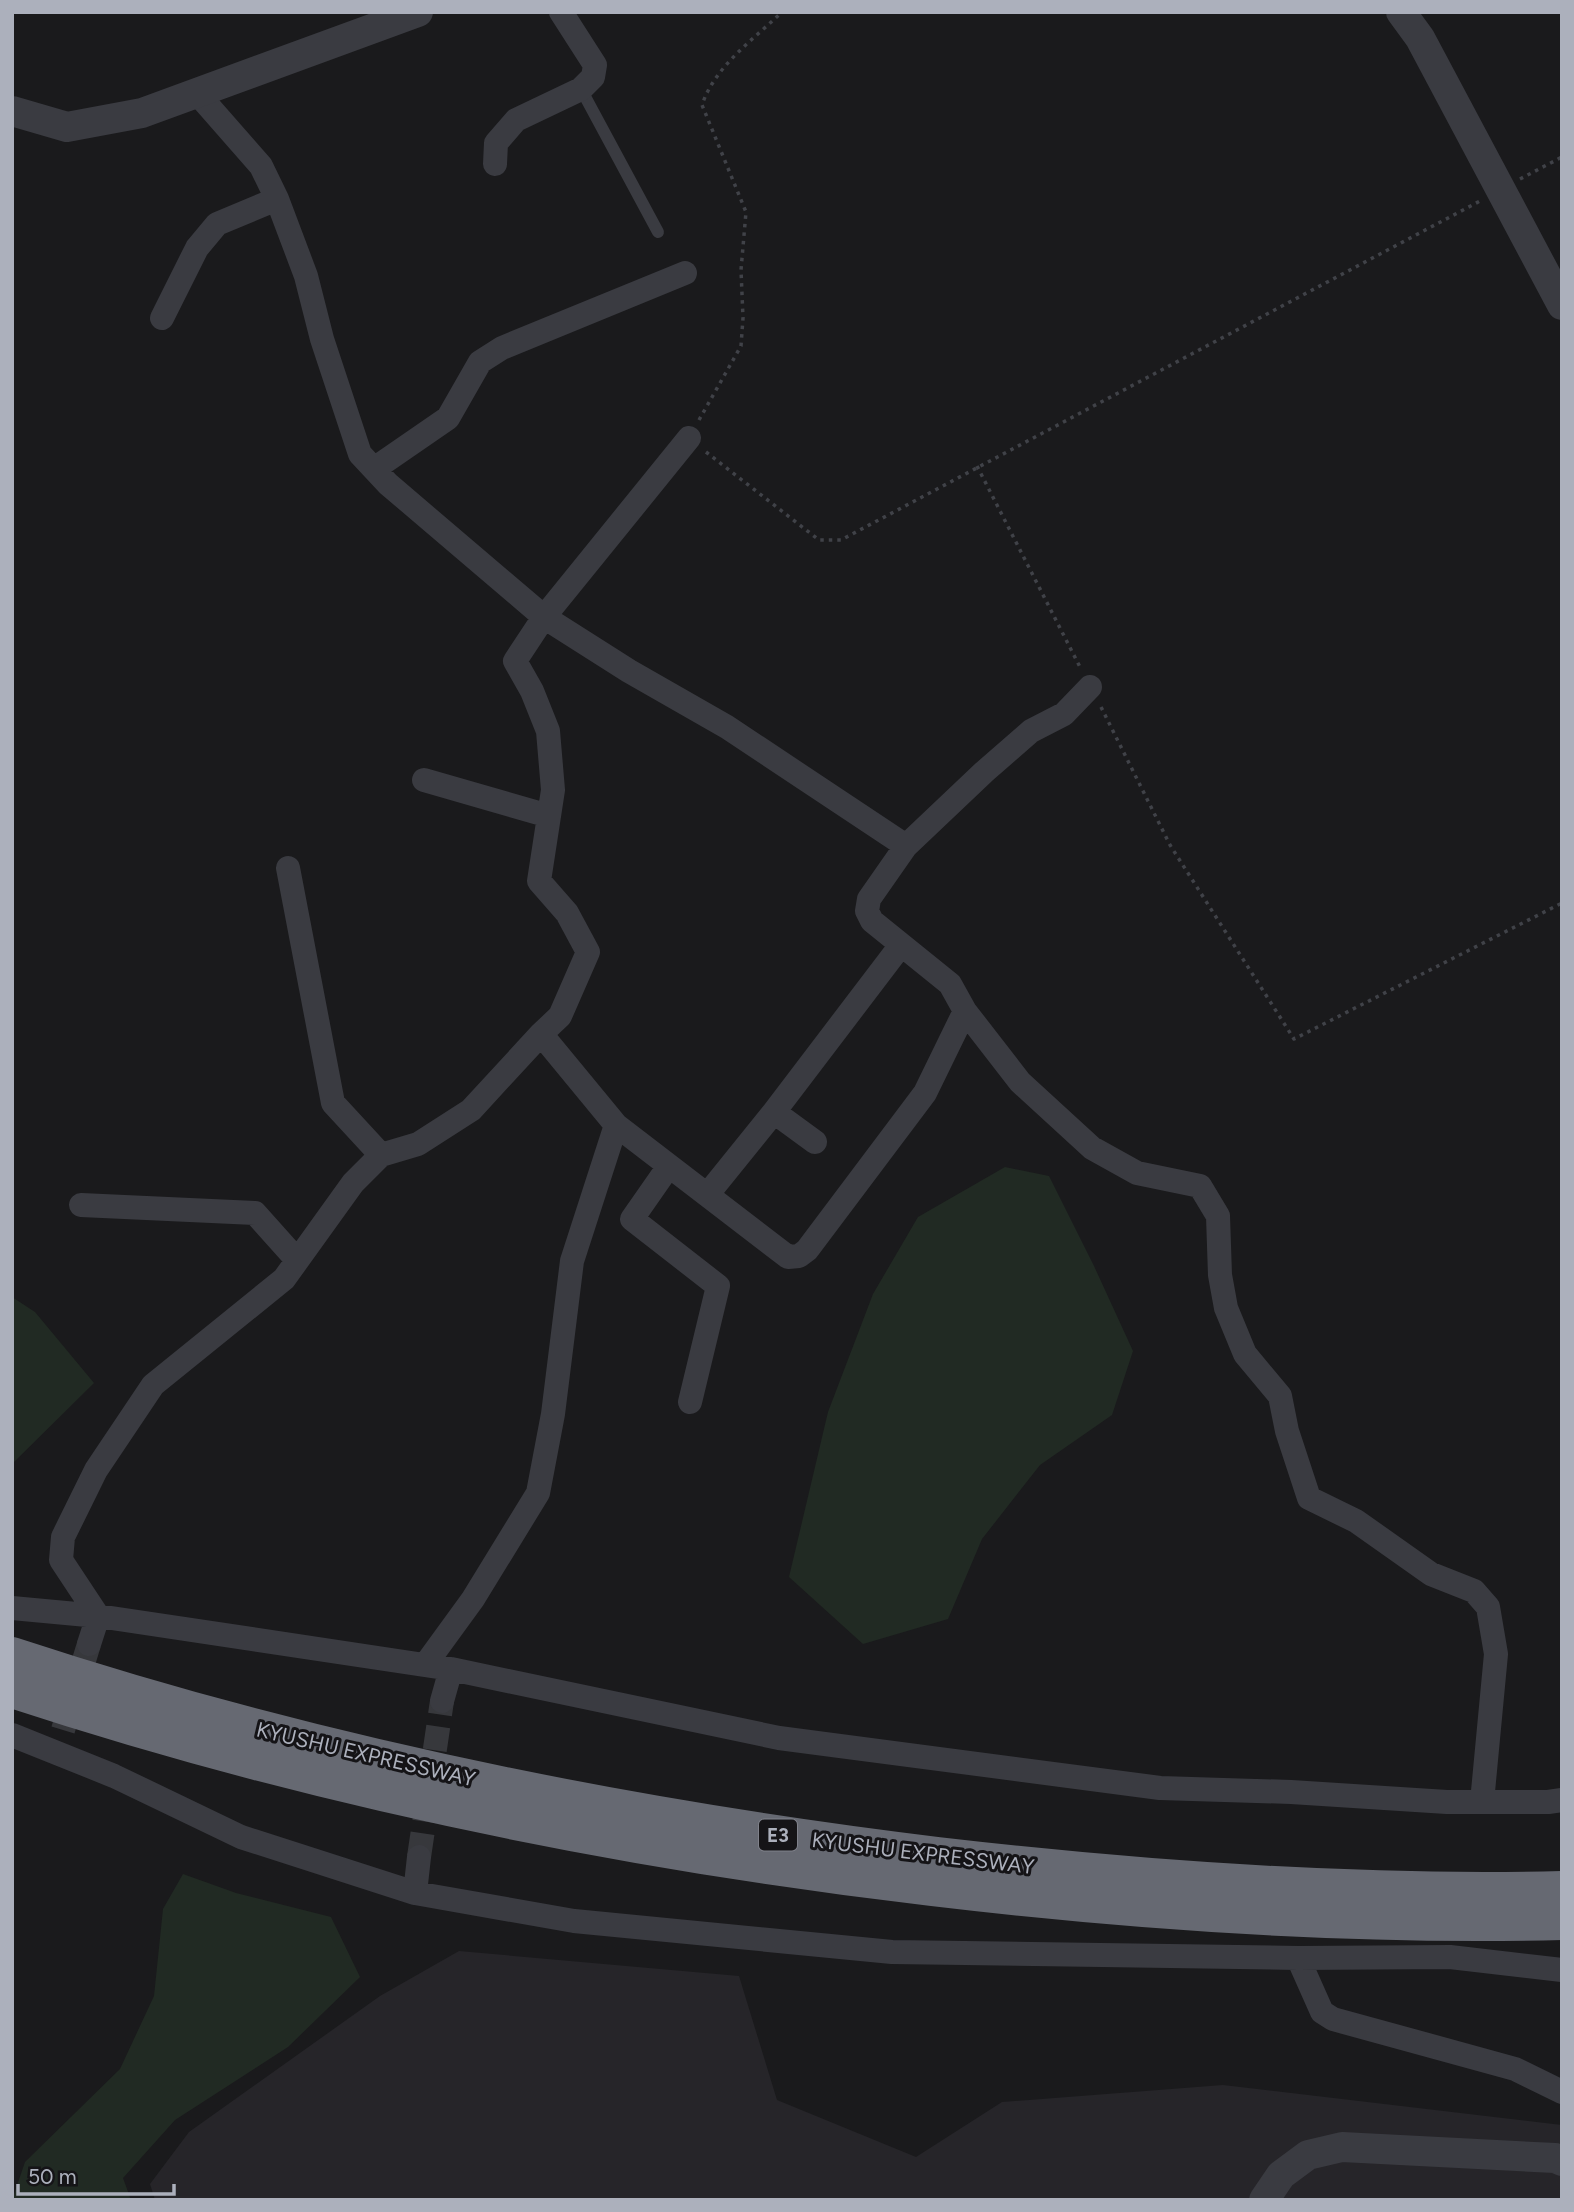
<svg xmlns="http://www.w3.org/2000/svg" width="1574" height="2212" font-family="Figtree,sans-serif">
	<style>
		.built { fill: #262529 }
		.green { fill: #212a23 }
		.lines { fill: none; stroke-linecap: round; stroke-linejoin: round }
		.minor-tunnel { stroke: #37383c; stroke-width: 24; stroke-dasharray: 24 12; stroke-linecap: butt }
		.path { stroke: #404248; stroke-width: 3.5; stroke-dasharray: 3.5 5; stroke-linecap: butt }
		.service { stroke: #3a3b41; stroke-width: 12 }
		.minor { stroke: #3a3b41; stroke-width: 24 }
		.tertiary { stroke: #3a3b41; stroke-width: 30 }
		.motorway { stroke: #666972; stroke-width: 38 }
		.labels { text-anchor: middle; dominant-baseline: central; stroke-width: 6; stroke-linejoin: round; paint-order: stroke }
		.shield { fill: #151417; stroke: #7f818a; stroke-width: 2 }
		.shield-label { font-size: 19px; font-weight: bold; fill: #acb0bc }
		.street-label { font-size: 21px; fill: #acb0bc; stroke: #151417 }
	</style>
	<rect width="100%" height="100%" fill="#1a1a1c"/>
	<path class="built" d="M459 1951 739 1976 777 2100 916 2157 1002 2102 1223 2085 1562 2125V2200H155L150 2184 189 2132 380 1996Z"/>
	<path class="green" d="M1005 1167 1049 1176 1094 1266 1133 1351 1112 1415 1040 1465 982 1539 948 1619 863 1644 789 1577 828 1412 873 1294 918 1217Z
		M12 1297 35 1312 94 1383 12 1464Z
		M183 1874 236 1893 331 1917 360 1977 288 2047 175 2120 123 2178 131 2200H12L25 2162 120 2069 154 1996 163 1909Z"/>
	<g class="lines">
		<path class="minor-tunnel" d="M63 1730 89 1644
			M419 1857 442 1701"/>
		<path class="path" d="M1520 179 1562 157
			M699 420 741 346 743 318 741 270 746 212 702 105C715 66 753 40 782 12
			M706 452 819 540H841L1480 201
			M977 466 1081 669
			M1101 707 1170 845 1294 1039 1562 903"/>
		<path class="service" d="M581 89 658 232"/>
		<path class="minor" d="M197 93 261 166 277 199 306 276 322 339 360 454 388 484 544 617 629 671 727 727 906 846
			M495 164 496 143 516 120 581 89 593 77 595 65 561 12
			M162 318 197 248 217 224 277 199
			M374 469 448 418 480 362 502 348 685 273
			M1090 687 1064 714 1031 731 984 772 906 846 869 899 867 911 872 921 950 984 965 1011 1020 1082 1092 1148 1137 1173 1200 1186 1218 1216 1220 1275 1226 1308 1245 1354 1280 1396 1287 1431 1309 1498 1356 1521 1431 1574 1474 1591 1488 1607 1496 1654 1482 1802
			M424 780 549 816
			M288 868 333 1103 381 1155
			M774 1112 901 945
			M616 1125 788 1257 799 1256 807 1250 925 1093 965 1011
			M669 1166 632 1219 718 1286 690 1402
			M707 1195 774 1112 815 1142
			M81 1205 255 1213 297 1260
			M12 1608 98 1616 451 1669 779 1738 1160 1788 1291 1792 1447 1802H1548L1562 1800
			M89 1644 98 1616 61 1560 63 1537 96 1470 153 1385 284 1279 353 1183 381 1155 418 1144 471 1110 541 1034 560 1016 588 952 567 913 539 881 553 790 548 731 532 691 515 661 544 617 689 438
			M425 1665 473 1599 538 1493 553 1414 572 1261 616 1125 541 1034
			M442 1701 451 1669
			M12 1735 114 1776 241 1837 415 1893 574 1921 892 1952 1298 1958 1450 1957 1562 1970
			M415 1893 419 1857
			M1298 1958 1322 2012 1333 2019 1515 2069 1562 2092"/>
		<path class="tertiary" d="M1401 12 1420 38 1562 305
			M12 111 67 127 142 113 418 12
			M1264 2200 1281 2175 1308 2155 1342 2147 1555 2158 1562 2161"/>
		<path class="motorway" d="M12 1656C313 1755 624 1818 938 1856 1145 1880 1353 1895 1562 1890
			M12 1689C310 1787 619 1850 931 1887 1140 1912 1351 1926 1562 1921"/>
	</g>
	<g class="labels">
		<rect class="shield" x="759" y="1819.5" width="38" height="31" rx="5"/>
		<g class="shield-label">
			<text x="778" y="1835">E3</text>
		</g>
		<g class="street-label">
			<text transform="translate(366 1754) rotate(13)">KYUSHU EXPRESSWAY</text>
			<text transform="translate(923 1853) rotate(7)">KYUSHU EXPRESSWAY</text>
		</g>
	</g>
	<rect width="1574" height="2212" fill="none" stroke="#acb0bc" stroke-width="28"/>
	<path d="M18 2184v10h156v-10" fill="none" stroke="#acb0bc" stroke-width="3.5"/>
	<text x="28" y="2184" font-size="21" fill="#acb0bc" stroke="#151417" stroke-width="5" paint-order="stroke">50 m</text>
</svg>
